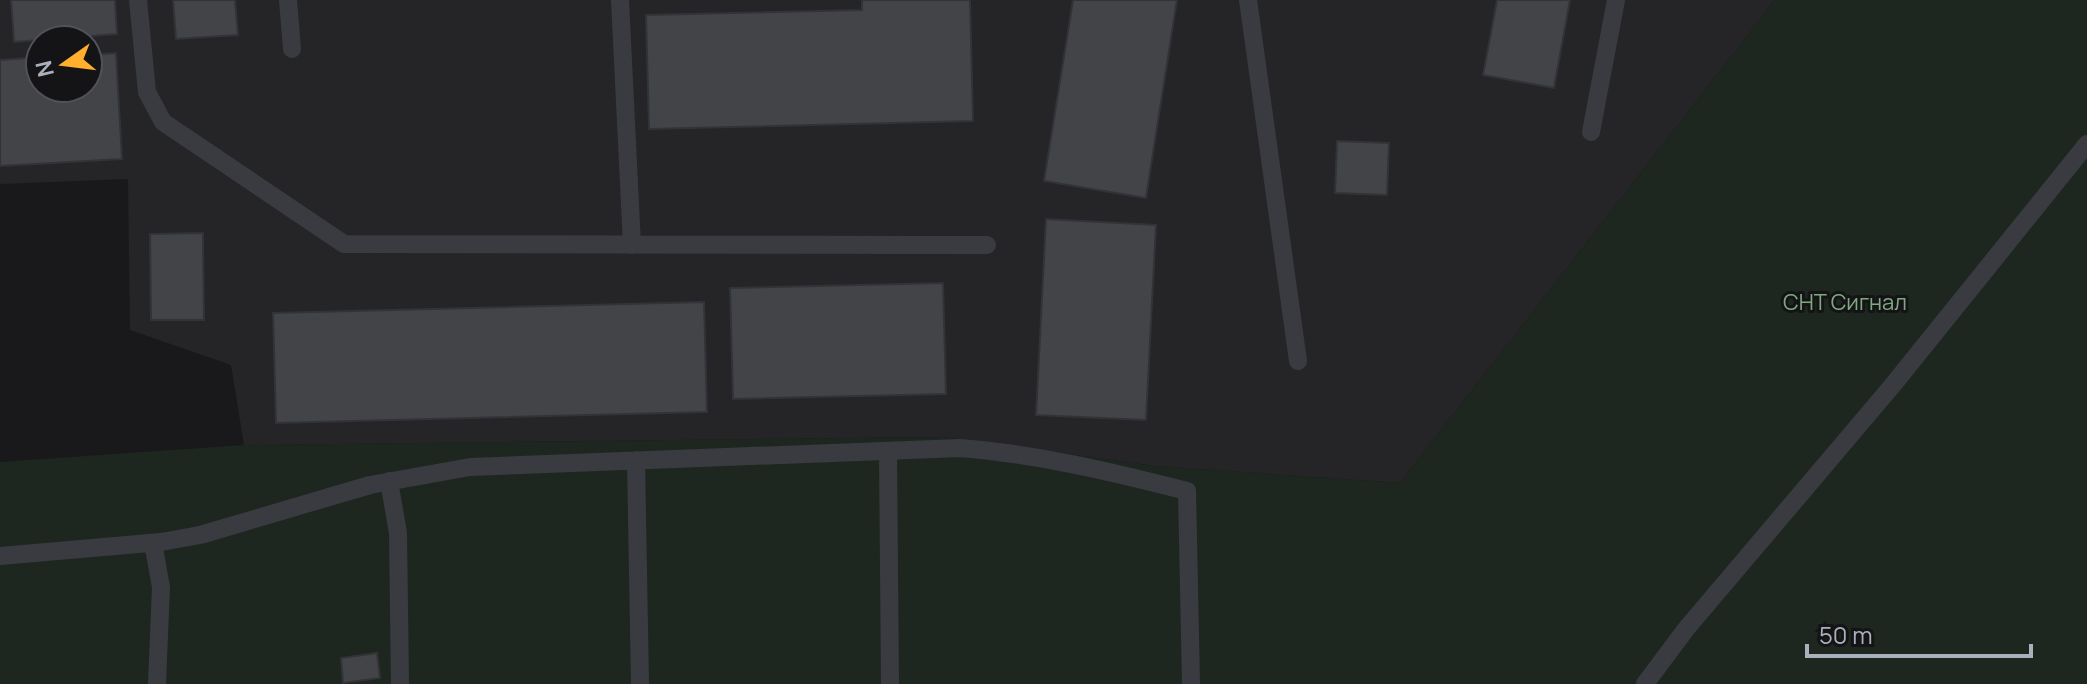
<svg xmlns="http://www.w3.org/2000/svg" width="2087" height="684" font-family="Manrope,sans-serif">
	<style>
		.built { fill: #252528; fill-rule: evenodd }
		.green { fill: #1e271f }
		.building { fill: #434448; stroke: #323338; stroke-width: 2 }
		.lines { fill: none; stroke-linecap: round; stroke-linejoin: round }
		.lane { stroke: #393b41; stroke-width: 18 }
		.labels { text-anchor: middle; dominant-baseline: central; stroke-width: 6; stroke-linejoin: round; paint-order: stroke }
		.park-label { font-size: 22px; fill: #7fa980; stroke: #141416 }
	</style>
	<rect width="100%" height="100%" fill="#19191b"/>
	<path class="built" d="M0 0H1775L1400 483 1155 466 944 437 244 445 231 365 130 330 128 179 0 184ZM40 40H88V88H40Z"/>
	<path class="green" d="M1775 0H2087V684H0V462L244 445 944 437 1155 466 1400 483Z"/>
	<path class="building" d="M11 0H115L117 34 14 42Z
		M173 0H235L238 35 176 39Z
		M862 0H970L973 121 649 129 646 15 862 10Z
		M1073 0H1177L1146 198 1044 181Z
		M1497 0H1570L1554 88 1483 75Z
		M116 53 122 159 0 166V60L40 57V88H88V55Z
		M1337 141 1389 143 1387 195 1335 193Z
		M1046 219 1156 225 1146 420 1036 415Z
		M203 233 204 320H151L150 234Z
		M943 283 946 394 733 399 730 288Z
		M704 302 707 412 276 423 273 313Z
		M377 653 380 678 343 683 341 658Z"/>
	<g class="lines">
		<path class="lane" d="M138 0 147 92 163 122 344 244 987 245
			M288 0 292 49
			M620 0 632 245
			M1248 0 1298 361
			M1591 132 1616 0
			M888 452 890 684
			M636 460 640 684
			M389 481 398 533 400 684
			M153 543 161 587 157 684
			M0 556 161 542 200 535 370 485 470 467 960 448C1037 454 1112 472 1187 491L1191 684
			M1645 684 1686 629 1892 386 2087 144"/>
	</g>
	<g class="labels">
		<g class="park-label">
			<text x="1845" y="302">СНТ Сигнал</text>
		</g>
	</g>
	<g transform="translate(64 64) rotate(256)"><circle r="38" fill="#141416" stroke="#505258" stroke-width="2"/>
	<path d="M0-6L14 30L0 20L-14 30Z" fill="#ffaf2d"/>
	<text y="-12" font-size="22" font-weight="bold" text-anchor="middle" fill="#aab0bc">N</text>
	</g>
	<path d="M1807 644v12h224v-12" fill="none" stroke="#aab0bc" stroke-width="4"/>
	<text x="1819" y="644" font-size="24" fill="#aab0bc" stroke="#141416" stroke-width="6" paint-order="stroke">50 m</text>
</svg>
